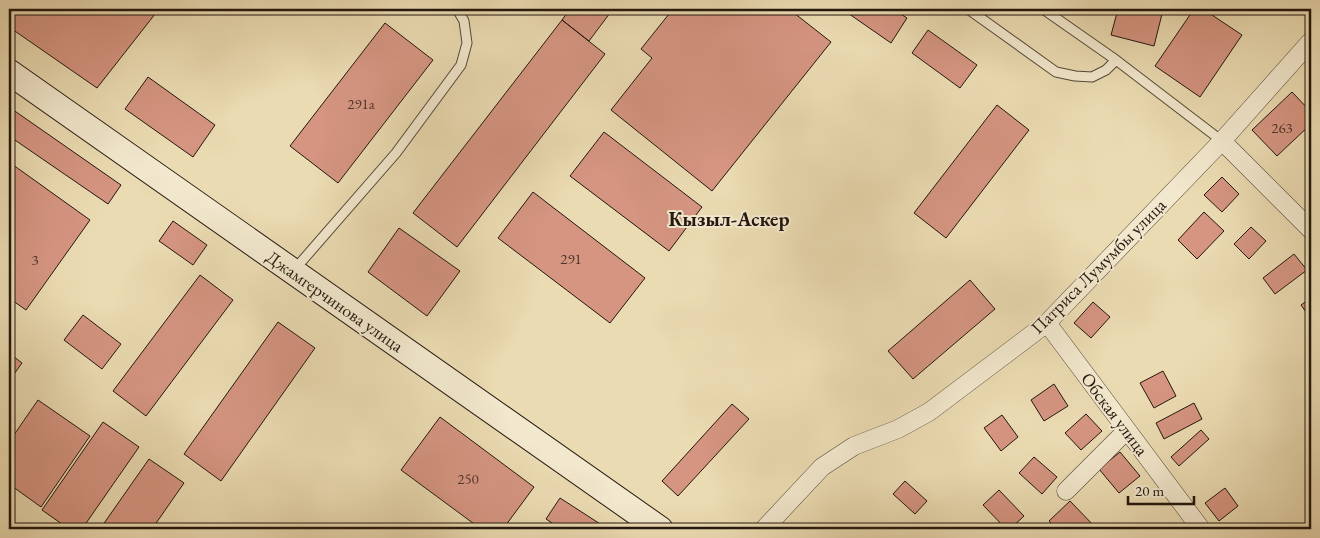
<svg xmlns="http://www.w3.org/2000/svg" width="1320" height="538" font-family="'EB Garamond',serif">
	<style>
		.building { fill: #d59581; stroke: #22170f }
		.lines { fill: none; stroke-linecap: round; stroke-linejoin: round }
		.lane-casing { stroke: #544838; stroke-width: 11 }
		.street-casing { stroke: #544838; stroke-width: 19 }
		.secondary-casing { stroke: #22170f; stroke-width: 27 }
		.lane { stroke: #f2e8cd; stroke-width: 9 }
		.street { stroke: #f2e8cd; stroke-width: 18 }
		.secondary { stroke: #f2e8cd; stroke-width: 25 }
		.labels { text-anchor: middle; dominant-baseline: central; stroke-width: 4; stroke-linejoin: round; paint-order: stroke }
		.number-label { font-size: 15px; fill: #4f362c }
		.street-label { font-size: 18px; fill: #22170f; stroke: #f2e8cd }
		.quarter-label { font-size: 20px; font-weight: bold; fill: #22170f; stroke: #f2e8cd }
	</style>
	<rect width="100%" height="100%" fill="#ebdbb2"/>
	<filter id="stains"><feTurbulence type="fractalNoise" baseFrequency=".004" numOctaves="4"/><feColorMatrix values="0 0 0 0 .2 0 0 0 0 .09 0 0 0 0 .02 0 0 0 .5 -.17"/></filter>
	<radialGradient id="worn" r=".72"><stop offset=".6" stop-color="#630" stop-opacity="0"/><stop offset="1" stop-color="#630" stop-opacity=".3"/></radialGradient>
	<path class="building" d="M9 9H159L97 88 9 27Z
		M570 9H613L589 41 562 20Z
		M673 9H789L831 42 712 191 611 110 652 58 641 49Z
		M842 9H893L907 18 891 43Z
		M1118 9H1143L1162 14 1154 46 1111 35Z
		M1194 9H1203L1242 35 1200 97 1155 66Z
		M562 20 605 54 457 247 413 213Z
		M385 23 433 60 338 183 290 146Z
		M928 30 977 65 960 88 912 53Z
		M148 77 215 125 193 157 125 109Z
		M1292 92 1311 112V124L1277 156 1252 130Z
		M997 105 1029 130 946 238 914 213Z
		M9 107 121 185 108 204 9 136Z
		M604 132 702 207 669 251 570 176Z
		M9 162 90 220 26 310 9 298Z
		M1222 177 1239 194 1222 212 1204 195Z
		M533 192 645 278 610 323 498 238Z
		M1204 212 1224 231 1197 259 1178 240Z
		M173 221 207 245 193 265 159 241Z
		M1251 227 1266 241 1249 259 1234 244Z
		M399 228 460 271 427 316 368 272Z
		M1294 254 1307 270 1275 294 1263 278Z
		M200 275 233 300 146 416 113 391Z
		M970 280 995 309 913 379 888 351Z
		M1311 298V319L1301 305Z
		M1093 302 1110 317 1091 338 1074 323Z
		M83 315 121 344 102 369 64 340Z
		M278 322 315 348 221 481 184 454Z
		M9 353 22 363 9 381Z
		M1163 371 1176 396 1154 408 1140 383Z
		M1054 384 1068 406 1044 421 1031 400Z
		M38 400 90 436 41 507 9 484V442Z
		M1194 403 1202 419 1164 439 1156 423Z
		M732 404 749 419 678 496 662 481Z
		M1086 414 1102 431 1081 450 1065 433Z
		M1002 415 1018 437 1001 451 984 428Z
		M440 417 534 487 503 529H481L401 470Z
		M103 422 139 447 82 529H69L42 510Z
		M1201 430 1209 439 1179 466 1171 457Z
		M1120 452 1140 476 1119 493 1099 469Z
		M1034 457 1057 477 1042 494 1019 473Z
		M149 459 184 483 152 529H100Z
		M905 481 927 501 915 514 893 494Z
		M1225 488 1238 506 1219 521 1205 503Z
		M999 490 1024 516 1010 529H1006L983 505Z
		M560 498 608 529H561L546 519Z
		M1070 501 1097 529H1057L1049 521Z"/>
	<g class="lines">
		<defs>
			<path id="lane" d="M968 9 1056 72 1075 76 1092 77 1106 70 1116 60 1222 141
				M1043 9 1116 60
				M295 269 396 153 461 65 467 43 464 21 457 9"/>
			<path id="street" d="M1222 141 1311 230
				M1047 323 1201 529
				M1066 491 1127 430
				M764 529 822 467 854 446 898 429 929 412 1047 323 1222 141 1311 41"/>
			<path id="secondary" d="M9 72 660 529"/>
		</defs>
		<use href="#lane" class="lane-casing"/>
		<use href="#street" class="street-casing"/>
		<use href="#secondary" class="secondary-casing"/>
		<use href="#lane" class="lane"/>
		<use href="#street" class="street"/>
		<use href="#secondary" class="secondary"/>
	</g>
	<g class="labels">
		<g class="number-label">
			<text x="361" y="103">291a</text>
			<text x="1282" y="127">263</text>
			<text x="571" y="258">291</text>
			<text x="35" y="259">3</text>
			<text x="468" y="478">250</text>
		</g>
		<g class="street-label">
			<text transform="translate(1098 266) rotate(-45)">Патриса Лумумбы улица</text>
			<text transform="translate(335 301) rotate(35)">Джамгерчинова улица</text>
			<text transform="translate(1115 414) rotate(53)">Обская улица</text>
		</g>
		<g class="quarter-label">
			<text x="729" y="219">Кызыл-Аскер</text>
		</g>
	</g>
	<rect width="1320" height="538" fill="none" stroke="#ebdbb2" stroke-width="30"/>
	<rect x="10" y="10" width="1300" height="518" fill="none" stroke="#22170f" stroke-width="2.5"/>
	<rect x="15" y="15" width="1290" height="508" fill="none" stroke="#22170f"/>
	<path d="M1128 496v8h66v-8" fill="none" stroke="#22170f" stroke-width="2.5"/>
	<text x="1135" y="496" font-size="15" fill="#22170f" stroke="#f2e8cd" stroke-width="4" paint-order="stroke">20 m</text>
	<rect width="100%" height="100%" filter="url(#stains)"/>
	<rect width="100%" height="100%" fill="url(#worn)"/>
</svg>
